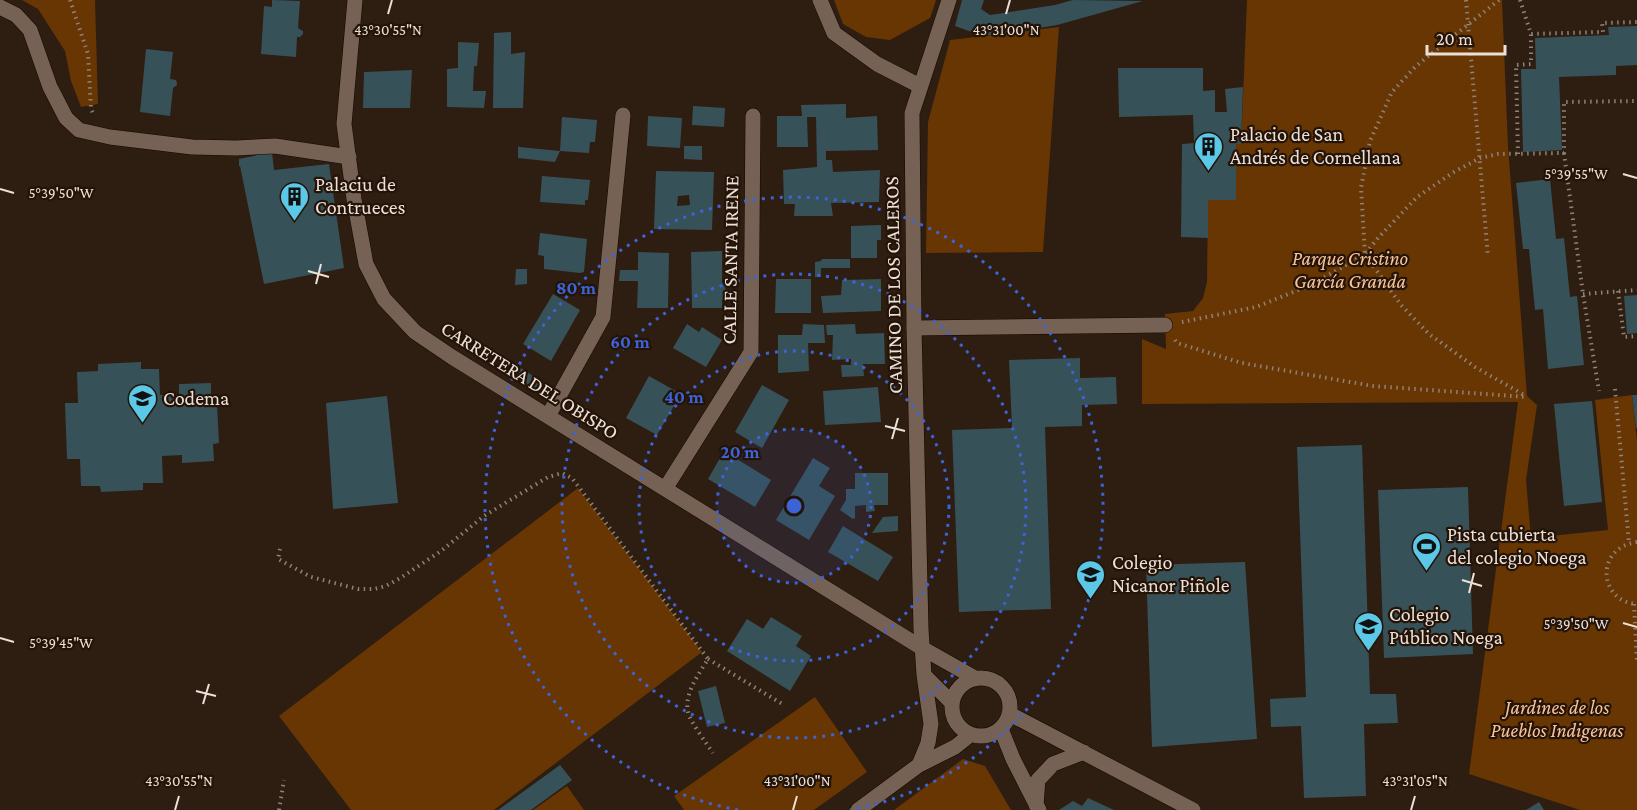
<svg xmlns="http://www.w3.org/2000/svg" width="1637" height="810" font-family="'Crimson Pro',serif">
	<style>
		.green { fill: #673602 }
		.building { fill: #375159; fill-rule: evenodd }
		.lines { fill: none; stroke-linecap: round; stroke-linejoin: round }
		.service-casing { stroke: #150700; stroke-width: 16 }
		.pedestrian-casing { stroke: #150700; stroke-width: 16 }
		.minor-casing { stroke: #150700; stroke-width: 16 }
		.path { stroke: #908278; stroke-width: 4; stroke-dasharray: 1.5 4.5; stroke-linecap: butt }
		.service { stroke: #766254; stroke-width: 15 }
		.pedestrian { stroke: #766254; stroke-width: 15 }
		.minor { stroke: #766254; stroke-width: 15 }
		.ticks { fill: none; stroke: #ece0d8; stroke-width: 2 }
		.ring { fill: none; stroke: #3c64d8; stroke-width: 3; stroke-dasharray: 3 6 }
		.labels { text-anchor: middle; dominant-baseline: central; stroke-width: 4.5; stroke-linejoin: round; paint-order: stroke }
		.poi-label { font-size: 20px; fill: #ece0d8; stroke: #241408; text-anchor: start }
		.park-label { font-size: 20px; font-style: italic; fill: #f9c39b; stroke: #241408 }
		.street-label { font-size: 20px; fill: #ece0d8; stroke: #241408 }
		.ticks-label { font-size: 15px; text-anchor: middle; fill: #ece0d8; stroke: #241408; stroke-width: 4.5; stroke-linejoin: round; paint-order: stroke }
		.centre { fill: #3c64d8; stroke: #241408; stroke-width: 3 }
		.ring-label { font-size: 18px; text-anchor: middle; font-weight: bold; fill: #3c64d8; stroke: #241408; stroke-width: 4.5; stroke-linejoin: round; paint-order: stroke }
	</style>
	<rect width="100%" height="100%" fill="#2e1d11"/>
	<path class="green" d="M22 0H95L98 104 81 107 71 81 65 51 38 9Z
		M834 0H936L930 18 890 40 866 37 843 24Z
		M1247 0H1502L1508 146 1527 396 1537 405 1526 480 1531 538 1608 530 1595 400 1632 395 1637 441V810H1580L1469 774 1518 402 1142 404V339L1166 349 1165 314 1193 311 1203 298 1207 282 1208 200H1236V144H1241Z
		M1059 27 1043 252 926 253 928 122 950 40Z
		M578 488 702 652 494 810H351L279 716Z
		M815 697 867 772 814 810H684L674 796Z
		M963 759 985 766 1011 810H894Z
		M567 786 584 810H533Z"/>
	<path class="building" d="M272 0 300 1 298 28 303 31V34L300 37H297L296 57 261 54 264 6 272 7Z
		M962 0H984L981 9 990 15 1055 5 1073 0 1143 1 1057 25 996 35H980L955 26Z
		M1637 26V65L1616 66V75L1559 77 1562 150 1523 152 1521 69H1536L1535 38 1609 35 1608 27Z
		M511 32V54L525 52 523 108H493L494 33Z
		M458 42 479 43 477 66H474L473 91H486L484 108 447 107V69L458 68Z
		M146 49 173 52 170 79 176 80 177 83V85L173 88 170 116 140 112Z
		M1118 68H1203V91L1215 90V112H1227L1225 89 1243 87 1241 144H1236V200H1208V238L1181 237 1182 144 1194 143 1193 115 1119 117Z
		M412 70 410 108H363L364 72Z
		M846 104V118L877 116 878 150 826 151V160H832L833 172 880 170 879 202 831 203 833 216H794L795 204H784L783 170 817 167 816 117H807L808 147H777V116H802L801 105Z
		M693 106 725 108 724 127 692 125Z
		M648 116 682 118 680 148 647 146Z
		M562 117 597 120 595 142H590L589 153 560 151Z
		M518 146 520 147 560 151 555 162 518 158Z
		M684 146H702V160L684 159Z
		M272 152 274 170 329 164 344 268 264 284 240 166H239V159Z
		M656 171 714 172 712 230 654 229ZM689 195 690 205 677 206 678 196Z
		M542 176 590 180 588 200H585V205L540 202Z
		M1550 179 1556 239 1564 238 1570 297 1577 296 1584 365 1548 369 1543 309 1535 310 1529 249H1523L1516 183Z
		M881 225V240H877V258H851V226Z
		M540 233 587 239 584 272 580 273 544 269V256L538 255Z
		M722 251V283L725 284 726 300H722V308H692L691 252Z
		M638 252 669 253 668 308H637L638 281H619L620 270H638Z
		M822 259H850V268H821V277H815V262L821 261Z
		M516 269H527V284L515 285Z
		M776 279H811V313H775Z
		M881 279V311L823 313 821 296 841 295 842 280Z
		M553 294 580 310 551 361 523 344Z
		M1637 295V333L1627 334 1624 296Z
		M687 324 699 332 702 327 722 340 706 367 673 348Z
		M803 324 824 325 825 343H808L809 371 778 373V335H802Z
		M855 324 856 334 884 333 885 364H863L864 376 842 377 841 365H851V359L832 360 833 335H827L826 325Z
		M1080 358V378L1116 377 1117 404 1082 405V426L1045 427 1051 609 959 612 952 430 1012 428 1009 360Z
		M141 362V369H159L160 395H179V384L211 383V404H217L219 443 213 444 214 461 182 463V455L162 456 163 483H143V490L101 492 100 486H81L80 459H67L65 403H78L77 372 98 371V364Z
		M521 368 550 387 544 396 515 380Z
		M649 376 681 394 657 435 626 418Z
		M762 385 789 400 762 448 735 432Z
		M878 387 881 422 825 425 823 391Z
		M1632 395H1637V428H1636Z
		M387 396 398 503 333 509 326 403Z
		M1592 401 1602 502 1564 506 1554 404Z
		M1362 445 1370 694H1396L1398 723 1364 724 1366 796 1304 798 1301 726 1271 727 1270 699 1306 697 1297 447Z
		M724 451 771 480 755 507 708 479Z
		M813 458 830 468 819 486 835 496 809 540 776 520Z
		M855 473H888V505H874L875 511 866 512V505L855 506V518L853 519 840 510 846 500V489H855Z
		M1468 487 1473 654 1384 658 1378 490Z
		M898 516V531L872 533 883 517Z
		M843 526 893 557 878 581 828 552Z
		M1245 562 1257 739 1152 747 1146 565Z
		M771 617 802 636 796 646 811 656 790 691 727 651 747 619 763 629Z
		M716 686 725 723 707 727 698 691Z
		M560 765 572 780 531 810H498Z
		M1088 798 1114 810H1059L1073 801 1082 806Z
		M1539 802 1544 810H1526Z"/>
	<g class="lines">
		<defs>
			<path id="service" d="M914 328 1165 325"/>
			<path id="pedestrian" d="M0 7 16 15 30 30 50 87 66 118 79 130 110 137 192 147 236 148 275 146 349 157"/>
			<path id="minor" d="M355 0 344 124 354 199 366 264 384 299 415 332 452 357 922 648 975 678
				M820 0 834 33 877 64 920 86
				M548 416 603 317 623 115
				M665 489 751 352 753 116
				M924 675 952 703
				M952 707a29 29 0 1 1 58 0a29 29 0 1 1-58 0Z
				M1010 714 1193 810
				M1001 729 1013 759 1039 810
				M919 765 928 743 931 724 924 675 921 629 914 328 912 113 949 0
				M1036 805 1038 780 1053 764 1084 752
				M858 810 919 765 955 747 970 735"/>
		</defs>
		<use href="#service" class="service-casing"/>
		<use href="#pedestrian" class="pedestrian-casing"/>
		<use href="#minor" class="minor-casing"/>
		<path class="path" d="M70 0 88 54 91 109 93 113
			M1466 0 1488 257
			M1499 0 1416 66 1392 92 1370 141 1361 188 1365 254 1401 305 1429 334 1475 367 1526 396
			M1520 0 1531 34 1603 32 1602 23 1637 22
			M1564 153 1583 294 1599 391
			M1518 154 1516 65 1531 64V34
			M1618 291 1624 337 1637 336
			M1583 294 1637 290
			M1182 322 1256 307 1311 285 1365 254 1378 238 1417 197 1454 172 1480 158 1498 154 1564 153V102L1637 101
			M1175 340 1177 343 1242 363 1373 386 1527 397
			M1615 389 1629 543
			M1637 542C1594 548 1599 602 1637 604
			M280 549 278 559 311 577 358 589H374L386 586 402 577 441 551 484 516 548 477 562 473 572 478 708 659C699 674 684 693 688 712 689 720 707 744 713 753
			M1634 604 1637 662
			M708 659 784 705
			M279 810 284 780"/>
		<use href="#service" class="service"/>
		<use href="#pedestrian" class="pedestrian"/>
		<use href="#minor" class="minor"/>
	</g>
	<path class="ticks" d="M388 14 392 0M1006 14 1010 0M1623 174 1637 178M0 189 14 193M308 271 329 277M316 284 321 264M885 426 905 431M892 439 898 418M1462 580 1482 586M1469 593 1474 573M1623 623 1637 627M0 638 14 642M196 691 216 696M203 704 209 684M175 810 179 796M793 810 797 796M1411 810 1415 796"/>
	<circle cx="794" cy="506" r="77" fill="#3c64d8" fill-opacity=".12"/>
	<g class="ring">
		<circle cx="794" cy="506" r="77"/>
		<circle cx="794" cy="506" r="155"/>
		<circle cx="794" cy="506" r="232"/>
		<path d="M738 810A309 309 0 1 1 850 810"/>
	</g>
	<defs>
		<symbol id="building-pin" viewBox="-11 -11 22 30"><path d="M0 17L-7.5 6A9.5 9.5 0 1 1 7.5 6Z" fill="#5bc8e7" stroke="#241408"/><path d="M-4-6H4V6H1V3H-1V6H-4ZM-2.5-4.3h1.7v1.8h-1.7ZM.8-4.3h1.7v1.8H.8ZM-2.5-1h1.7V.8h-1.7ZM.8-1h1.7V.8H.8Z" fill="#111"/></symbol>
		<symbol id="school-pin" viewBox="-11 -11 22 30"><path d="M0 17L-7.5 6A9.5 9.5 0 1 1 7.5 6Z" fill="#5bc8e7" stroke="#241408"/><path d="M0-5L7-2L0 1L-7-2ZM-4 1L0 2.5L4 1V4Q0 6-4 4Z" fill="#111"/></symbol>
		<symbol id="stadium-pin" viewBox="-11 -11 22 30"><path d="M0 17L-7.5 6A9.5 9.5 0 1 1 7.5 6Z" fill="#5bc8e7" stroke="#241408"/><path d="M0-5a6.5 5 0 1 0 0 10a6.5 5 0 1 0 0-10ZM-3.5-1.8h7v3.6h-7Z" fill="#111"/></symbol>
	</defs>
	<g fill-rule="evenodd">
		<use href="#building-pin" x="1192" y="130" width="33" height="45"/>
		<use href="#building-pin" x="278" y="180" width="33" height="45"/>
		<use href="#school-pin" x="126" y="382" width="33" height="45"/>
		<use href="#stadium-pin" x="1410" y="530" width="33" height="45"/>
		<use href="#school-pin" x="1074" y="558" width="33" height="45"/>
		<use href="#school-pin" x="1352" y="610" width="33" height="45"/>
	</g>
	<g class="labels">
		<g class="poi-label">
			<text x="1230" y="134">Palacio de San<tspan x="1230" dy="23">Andrés de Cornellana</tspan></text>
			<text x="315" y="184">Palaciu de<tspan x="315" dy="23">Contrueces</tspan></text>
			<text x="163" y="398">Codema</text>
			<text x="1447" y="534">Pista cubierta<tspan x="1447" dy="23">del colegio Noega</tspan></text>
			<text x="1112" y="562">Colegio<tspan x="1112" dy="23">Nicanor Piñole</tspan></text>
			<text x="1389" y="614">Colegio<tspan x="1389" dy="23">Público Noega</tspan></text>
		</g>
		<g class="park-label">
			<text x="1350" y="258">Parque Cristino<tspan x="1350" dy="23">García Granda</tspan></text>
			<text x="1557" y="707">Jardines de los<tspan x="1557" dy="23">Pueblos Indigenas</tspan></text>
		</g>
		<g class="street-label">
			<text transform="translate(730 260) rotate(-89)">CALLE SANTA IRENE</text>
			<text transform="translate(893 285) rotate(-91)">CAMINO DE LOS CALEROS</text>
			<text transform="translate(530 380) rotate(32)">CARRETERA DEL OBISPO</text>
		</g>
	</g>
	<g class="ticks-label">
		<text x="388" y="35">43°30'55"N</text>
		<text x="1006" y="35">43°31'00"N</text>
		<text x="1576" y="179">5°39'55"W</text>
		<text x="61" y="198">5°39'50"W</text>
		<text x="1576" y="629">5°39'50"W</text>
		<text x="61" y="648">5°39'45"W</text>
		<text x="179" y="786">43°30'55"N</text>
		<text x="797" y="786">43°31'00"N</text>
		<text x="1415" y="786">43°31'05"N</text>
	</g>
	<circle cx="794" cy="506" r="9" class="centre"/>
	<g class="ring-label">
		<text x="576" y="294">80 m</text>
		<text x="630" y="348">60 m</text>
		<text x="684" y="403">40 m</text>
		<text x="740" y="458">20 m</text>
	</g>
	<path d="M1427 45v9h78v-9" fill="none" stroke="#ece0d8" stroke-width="3"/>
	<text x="1436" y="45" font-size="18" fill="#ece0d8" stroke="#241408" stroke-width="4.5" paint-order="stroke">20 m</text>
</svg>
